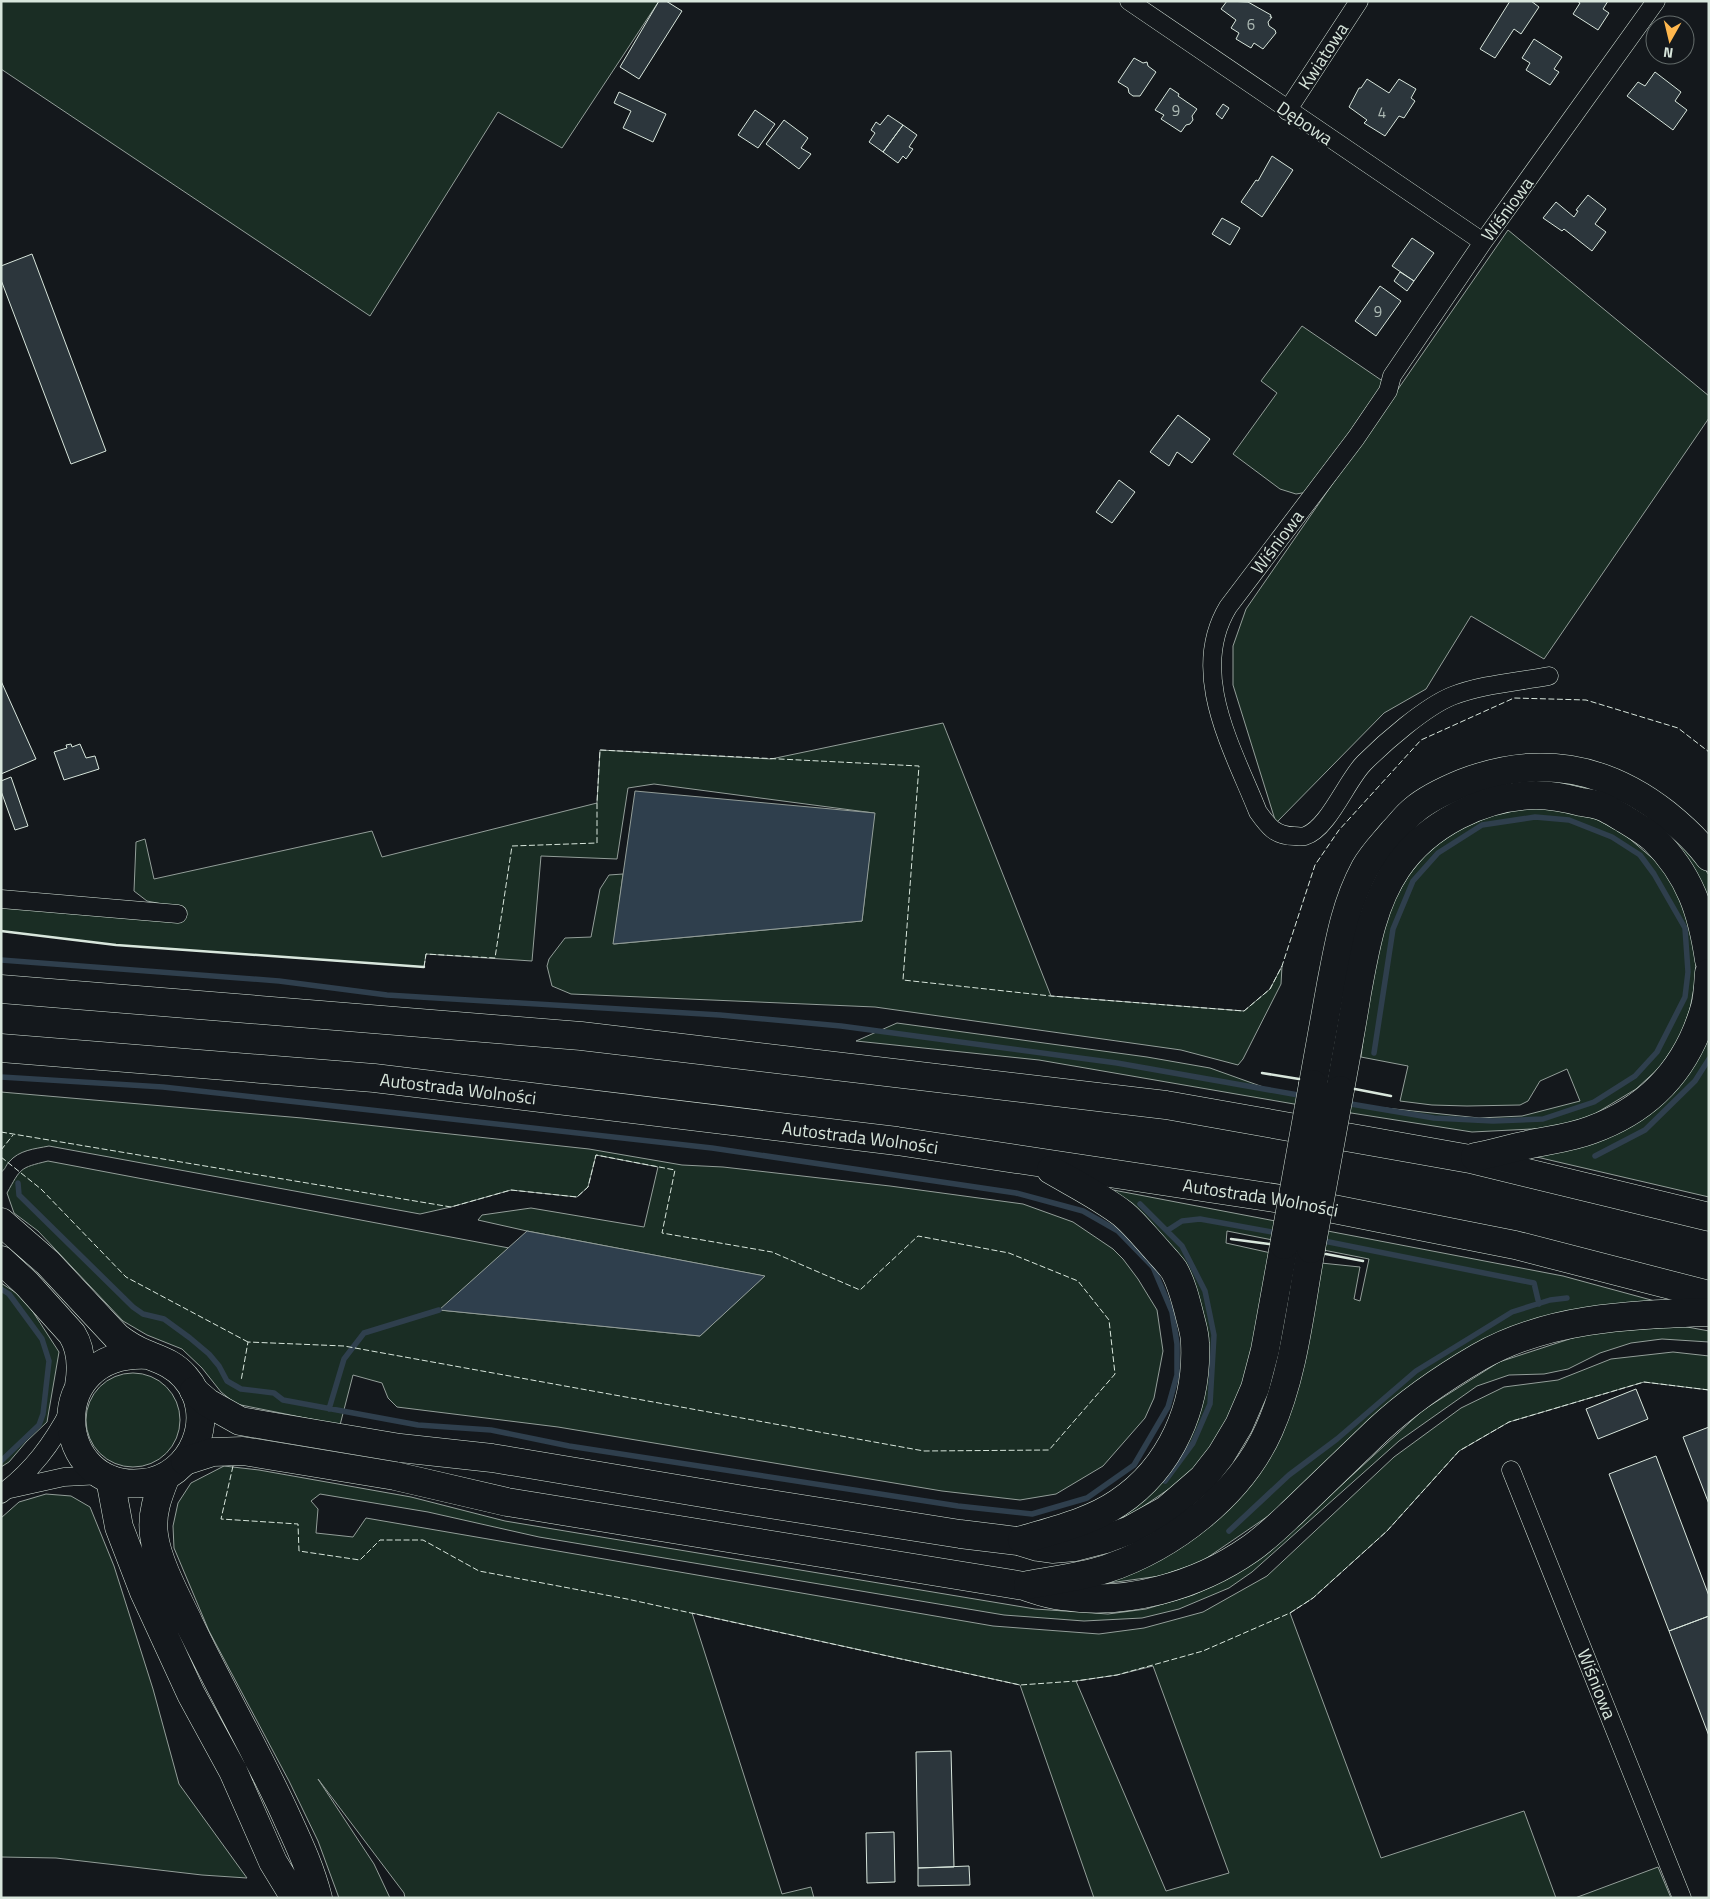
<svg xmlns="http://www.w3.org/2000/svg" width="1710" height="1899" font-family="'Titillium Web',sans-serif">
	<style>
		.green { fill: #1a2d24; stroke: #939e99; fill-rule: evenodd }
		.water { fill: #2f3f4d; stroke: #939e99 }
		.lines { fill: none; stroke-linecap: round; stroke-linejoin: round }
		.stream { stroke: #2f3f4d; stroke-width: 5.5 }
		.building { fill: #2c363c; stroke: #d8e6dc }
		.minor-casing { stroke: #d8e6dc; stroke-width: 19 }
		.primary-casing { stroke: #d8e6dc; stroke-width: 29 }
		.motorway-casing { stroke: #d8e6dc; stroke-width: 29 }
		.minor { stroke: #14181c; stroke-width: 18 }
		.primary { stroke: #14181c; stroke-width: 28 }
		.motorway { stroke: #14181c; stroke-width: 28 }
		.motorway-bridge-casing { stroke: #d8e6dc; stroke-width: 29; stroke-linecap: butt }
		.motorway-bridge { stroke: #14181c; stroke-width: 28 }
		.fence { stroke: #d8e6dc; stroke-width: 1; stroke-dasharray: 6 2.5; stroke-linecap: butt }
		.wall { stroke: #d8e6dc; stroke-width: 2.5 }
		.labels { text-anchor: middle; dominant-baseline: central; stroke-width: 4; stroke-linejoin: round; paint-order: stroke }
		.number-label { font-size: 15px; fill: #adbab4 }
		.street-label { font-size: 18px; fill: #d8e6dc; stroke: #14181c }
	</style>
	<rect width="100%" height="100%" fill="#14181c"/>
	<path class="green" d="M1 1H659L562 148 498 112 370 316 1 69Z
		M1508 230 1709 396V418L1544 659 1471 616 1426 689 1384 713 1276 823 1233 685V646L1246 609Z
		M1302 326 1384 382 1308 492 1296 494 1280 489 1233 454 1277 393 1261 381Z
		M943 723 1051 996 1244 1011 1270 989 1282 966 1281 984 1243 1059 1238 1065 1181 1050 875 1007 571 994 552 986 547 966 549 959 565 938 591 937 600 889 609 875 623 874 614 944 862 921 874 813 654 784 628 788 617 859 541 856 532 961 426 954 424 967 116 945 1 931V904L182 908 147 901 134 891 136 842 145 839 154 879 372 831 382 857 597 803 600 750 771 759Z
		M1521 779 1584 783 1660 821 1701 864 1709 875V902L1659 828 1500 784Z
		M1537 808 1558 809 1596 819 1624 834 1665 869 1684 905 1697 944 1695 982 1690 1009 1680 1037 1660 1067 1636 1089 1588 1118 1552 1128 1472 1132 1294 1104 1039 1060 856 1041 897 1023 1147 1057 1210 1068 1280 1093 1357 1105 1479 1118 1522 1116 1580 1101 1567 1069 1540 1081 1528 1101 1520 1105 1467 1106 1432 1105 1400 1101 1408 1066 1361 1057C1373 967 1378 864 1474 823 1484 819 1496 813 1506 810 1516 809 1527 809 1537 808Z
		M1709 1029V1197L1528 1155 1576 1147Z
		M1 1092 302 1118 589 1149 682 1165 723 1167 890 1186 1023 1204 1073 1222 1113 1249 1123 1259 1138 1279 1157 1310 1163 1351 1154 1398 1145 1418 1103 1466 1056 1494 1020 1500 942 1491 558 1427 397 1407 388 1398 382 1383 353 1375 340 1425 236 1404 221 1392 202 1368 182 1349 147 1335 123 1321 38 1231 14 1213 7 1193C21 1168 19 1168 48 1161L509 1248 440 1310 700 1336 764 1276 527 1231 478 1220 482 1215 531 1208 644 1227 658 1167 596 1155 588 1187 577 1197 511 1190 451 1207 420 1214 49 1146C34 1149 19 1150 9 1162 5 1166 6 1169 1 1172Z
		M1108 1189 1563 1276 1666 1304 1503 1333 1277 1510 1201 1562 1160 1576 1087 1586 1240 1497 1321 1263 1360 1267 1354 1299 1360 1301 1369 1259 1227 1231 1226 1243 1271 1253 1256 1340 1241 1389 1223 1432 1191 1474 1132 1514 1070 1536 1165 1474 1199 1298 1176 1250 1148 1222Z
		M1 1283 24 1298 59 1352 47 1422 26 1442 9 1462 1 1467Z
		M1682 1326 1709 1331V1342L1662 1339 1631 1343 1600 1353 1568 1369 1544 1374 1509 1375 1477 1386 1399 1441 1252 1572 1229 1588 1179 1609 1142 1618 1084 1621 1004 1615 539 1537 428 1512 320 1494 311 1501 318 1509 316 1533 353 1537 366 1518 993 1626 1099 1634 1144 1628 1203 1612 1267 1576 1394 1457 1461 1408 1504 1387 1558 1380 1611 1359 1673 1352 1709 1356V1390L1644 1382 1509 1422 1459 1451 1387 1531 1313 1598 1290 1613 1381 1858 1524 1811 1556 1898H1094L1020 1685 692 1613 782 1894 811 1887 814 1898H405L404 1893 318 1779 374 1864 390 1898H339L318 1841 289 1781 209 1631 174 1548 173 1526 178 1503 191 1483 224 1466 259 1470 411 1497 505 1521 1035 1609 1108 1614 1146 1609 1193 1595 1227 1579 1271 1550 1423 1410 1499 1362 1588 1333ZM1153 1666 1229 1873 1166 1891 1076 1681 1117 1675Z
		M86 1420a47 47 0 1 1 94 0a47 47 0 1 1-94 0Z
		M46 1494 71 1496 90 1507 114 1566 153 1689 179 1784 247 1878 202 1875 56 1858 1 1857V1518L19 1502Z
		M1658 1867 1671 1898H1575Z"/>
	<path class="water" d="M635 791 875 813 862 921 613 944Z
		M527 1231 765 1276 700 1336 439 1310Z"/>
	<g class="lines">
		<path class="stream" d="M1 960 279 981 387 995 720 1015 841 1026 1117 1063 1304 1096
			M1 1077 163 1087 712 1148 1016 1193 1083 1211 1118 1231 1153 1267 1172 1312 1177 1344V1375L1168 1407 1134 1465 1087 1498 1032 1514 958 1506 569 1446 491 1430 418 1425 283 1400 274 1393 241 1389 227 1381 219 1366 209 1354 190 1338 164 1319 143 1314 133 1307 19 1195 18 1183
			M1345 1103 1434 1118 1493 1121 1543 1119 1594 1102 1635 1076 1657 1052 1685 997 1688 972 1685 928 1654 874 1640 855 1612 837 1569 820 1535 817 1482 825 1438 853 1413 881 1393 929 1374 1053
			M1595 1156 1645 1130 1695 1081 1709 1059
			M1140 1204 1182 1246 1205 1291 1214 1335 1210 1404 1193 1443 1165 1481
			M1168 1230 1182 1221 1200 1219 1278 1233
			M1319 1240 1534 1283 1539 1304
			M1 1289 9 1294 42 1339 49 1361 43 1414 39 1425 1 1461
			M329 1409 344 1359 364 1333 439 1310
			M1229 1531 1289 1475 1337 1439 1416 1371 1512 1312 1550 1300 1567 1298"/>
	</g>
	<path class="building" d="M659 1H666L682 11 639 79 620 67Z
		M1227 1 1248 2 1271 15 1270 17H1272L1268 22 1269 26 1275 30 1276 33 1263 49 1254 43 1251 48 1236 39 1239 33 1231 28 1236 20 1221 9Z
		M1510 1H1531L1539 7 1521 34 1514 29 1495 58 1480 49Z
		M1577 1H1608L1603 9 1609 13 1598 30 1573 14 1580 3Z
		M1534 39 1562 57 1554 69 1559 72 1550 85 1526 70 1530 63 1522 58Z
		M1134 58 1143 63 1147 62 1148 66 1156 72 1140 96H1133L1129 93 1128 88 1118 82Z
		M1655 72 1681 92 1675 101 1687 110 1673 130 1627 96 1638 82 1645 86Z
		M1367 79 1389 93 1399 79 1416 89 1411 98 1415 101 1404 118 1399 116 1385 136 1364 123 1367 120 1349 107 1359 88H1361Z
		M1170 88 1179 94 1178 96 1197 109 1192 116 1193 120 1190 124 1186 125 1181 132 1161 119 1164 115 1155 110Z
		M619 92 666 114 653 142 623 128 631 111 614 103Z
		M1223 104 1229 108 1222 119 1216 114Z
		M755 110 775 124 758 148 738 135Z
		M888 115 903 125 883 152 869 142 875 133 871 130 876 122 880 125Z
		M784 120 808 138 801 148 811 154 799 169 766 144Z
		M903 125 917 135 909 147 913 149 906 159 903 156 898 163 883 152Z
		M1272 156 1293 170 1262 217 1241 202 1256 180 1258 181Z
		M1588 195 1606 209 1595 224 1606 232 1592 251 1564 229 1562 231 1543 218 1556 202 1574 217 1578 211 1576 210Z
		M1222 218 1240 228 1230 245 1212 234Z
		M1412 238 1434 253 1414 281 1392 266Z
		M32 254 106 451 71 464 1 280V266Z
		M1400 272 1414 281 1407 291 1394 281Z
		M1380 286 1401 301 1376 336 1355 321Z
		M1178 415 1210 439 1192 463 1177 452 1169 466 1150 452Z
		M1119 480 1135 492 1112 523 1096 512Z
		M1 681 36 759 1 774Z
		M71 744 72 747 80 744 86 758 95 756 99 769 64 780 54 752 67 748 66 745Z
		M11 777 28 826 15 830 1 791V781Z
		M1636 1389 1648 1419 1598 1439 1586 1409Z
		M1709 1427V1504L1683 1437Z
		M1656 1456 1709 1596V1616L1669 1631 1609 1474Z
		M1709 1616V1736L1669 1631Z
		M951 1751 954 1867 918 1868 916 1752Z
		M894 1832 895 1882 867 1883 866 1833Z
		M969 1866 970 1885 918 1886V1868Z"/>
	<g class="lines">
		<defs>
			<path id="minor" d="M1129 1 1483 242
				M1287 111 1359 1
				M1549 676C1517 682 1483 684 1452 696 1425 707 1385 742 1364 763 1347 780 1328 829 1305 836 1302 837 1297 836 1294 836 1275 836 1268 826 1258 812 1233 749 1188 673 1228 607L1356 438 1388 391 1392 376 1483 242 1656 1
				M1 899 178 914
				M1511 1470 1682 1898
				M10 1489 64 1477 102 1475
				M1 1494C32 1471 52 1444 70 1410"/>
			<path id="primary" d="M1 1222 48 1263 117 1337C126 1344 136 1350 146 1354 161 1360 174 1364 185 1377 219 1415 193 1478 143 1483 52 1493 41 1349 148 1355
				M1 1260 27 1284 72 1334C82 1350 82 1368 79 1386
				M166 1476C158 1496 151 1513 154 1535 157 1561 177 1598 189 1623 220 1689 258 1753 288 1820 300 1846 311 1870 318 1898
				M110 1479 119 1527 144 1592 191 1694 233 1771 273 1862 295 1898"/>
			<g id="motorway">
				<path d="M1 989 581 1036 1166 1105 1470 1159 1709 1217"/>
				<path id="s1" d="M1 1048 374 1078 897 1141 1288 1200 1515 1245 1709 1295"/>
				<path d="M1313 1084C1319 1051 1325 1017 1331 984 1339 943 1345 905 1365 868 1372 855 1384 843 1393 832 1400 825 1406 816 1414 810 1428 798 1446 790 1463 783 1537 754 1605 766 1666 814 1682 827 1697 840 1709 857"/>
				<path d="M1340 1090C1346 1057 1352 1025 1357 993 1365 950 1372 905 1397 868 1427 824 1483 796 1536 795 1551 795 1566 798 1581 802 1588 803 1596 804 1603 807 1610 810 1616 814 1623 818 1633 824 1645 831 1654 839 1690 875 1702 912 1709 960"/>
				<path d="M1475 1157C1493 1154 1510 1148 1527 1145 1549 1140 1570 1138 1591 1130 1650 1109 1688 1067 1705 1007 1708 996 1708 984 1709 973"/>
				<path d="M194 1391 208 1403 240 1421 275 1427 400 1448 492 1458 738 1499 960 1534 1018 1541 1038 1547 1052 1549 1075 1547 1106 1539 1130 1530 1166 1510 1203 1478 1221 1455 1239 1425 1255 1388 1265 1350 1284 1245"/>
				<path d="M185 1461 213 1452 243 1451 395 1476 507 1502 1024 1586C1036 1590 1049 1595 1062 1596 1126 1606 1197 1586 1250 1549 1266 1538 1280 1524 1294 1511 1322 1484 1350 1457 1378 1430 1408 1402 1443 1378 1479 1357 1549 1317 1630 1315 1709 1312"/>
				<path d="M1022 1540C1055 1530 1090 1522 1118 1503 1171 1468 1198 1405 1195 1343 1195 1334 1192 1325 1190 1317 1186 1301 1182 1284 1174 1270 1169 1263 1162 1256 1157 1250 1146 1238 1135 1224 1123 1214 1101 1197 1075 1184 1051 1170"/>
				<path d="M1028 1585C1054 1580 1081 1577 1106 1569 1172 1547 1240 1495 1269 1430 1294 1374 1300 1309 1311 1249"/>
			</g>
		</defs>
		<use href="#minor" class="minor-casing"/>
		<use href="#primary" class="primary-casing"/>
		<use href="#motorway" class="motorway-casing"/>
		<use href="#minor" class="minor"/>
		<use href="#primary" class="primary"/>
		<use href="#motorway" class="motorway"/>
		<defs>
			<path id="motorway-bridge" d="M1284 1245 1313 1084
				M1311 1249 1340 1090"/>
		</defs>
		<use href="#motorway-bridge" class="motorway-bridge-casing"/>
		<use href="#motorway-bridge" class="motorway-bridge"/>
		<path class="fence" d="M424 967 426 954 495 958 512 846 597 843V802L600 750 919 766 903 980 1051 996 1244 1011 1270 989 1282 966 1315 865 1339 830 1421 740 1514 698 1586 700 1678 728 1709 752
			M1 1132 451 1207 511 1190 577 1197 588 1187 596 1155 675 1170 662 1233 772 1252 860 1290 918 1236 1009 1253 1078 1281 1109 1320 1115 1374 1049 1450 924 1451 344 1346 248 1342 241 1381
			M1 1150 13 1135
			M1 1157 41 1189 126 1277 248 1342
			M233 1466 221 1519 298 1524 299 1551 360 1560 380 1540H423L479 1571 627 1599 1020 1685 1076 1681 1117 1675 1203 1651 1290 1613 1313 1598 1387 1531 1459 1451 1509 1422 1644 1382 1709 1390"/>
		<path class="wall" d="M1 931 116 945 424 967
			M1262 1073 1299 1079
			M1355 1089 1391 1096
			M1231 1239 1269 1244
			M1326 1254 1363 1261"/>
	</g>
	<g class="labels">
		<g class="number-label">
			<text x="1251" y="24">6</text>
			<text x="1176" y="110">9</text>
			<text x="1382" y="112">4</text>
			<text x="1378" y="311">9</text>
		</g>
		<g class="street-label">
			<text transform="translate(1323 56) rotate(-57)">Kwiatowa</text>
			<text transform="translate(1305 123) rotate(34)">Dębowa</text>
			<text transform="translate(1507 209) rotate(-54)">Wiśniowa</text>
			<text transform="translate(1277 542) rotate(-53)">Wiśniowa</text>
			<text stroke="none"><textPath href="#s1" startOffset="459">Autostrada Wolności</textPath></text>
			<text stroke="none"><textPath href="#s1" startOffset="864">Autostrada Wolności</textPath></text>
			<text stroke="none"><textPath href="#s1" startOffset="1269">Autostrada Wolności</textPath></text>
			<text transform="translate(1597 1684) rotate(68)">Wiśniowa</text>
		</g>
	</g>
	<rect width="1710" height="1899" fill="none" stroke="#d8e6dc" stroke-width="5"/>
	<g transform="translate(1670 40) rotate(188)"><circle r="24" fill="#14181c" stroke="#626a69"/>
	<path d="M0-4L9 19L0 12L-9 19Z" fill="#ffb74d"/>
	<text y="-8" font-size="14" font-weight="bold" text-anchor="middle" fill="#d8e6dc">N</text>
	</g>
</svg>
